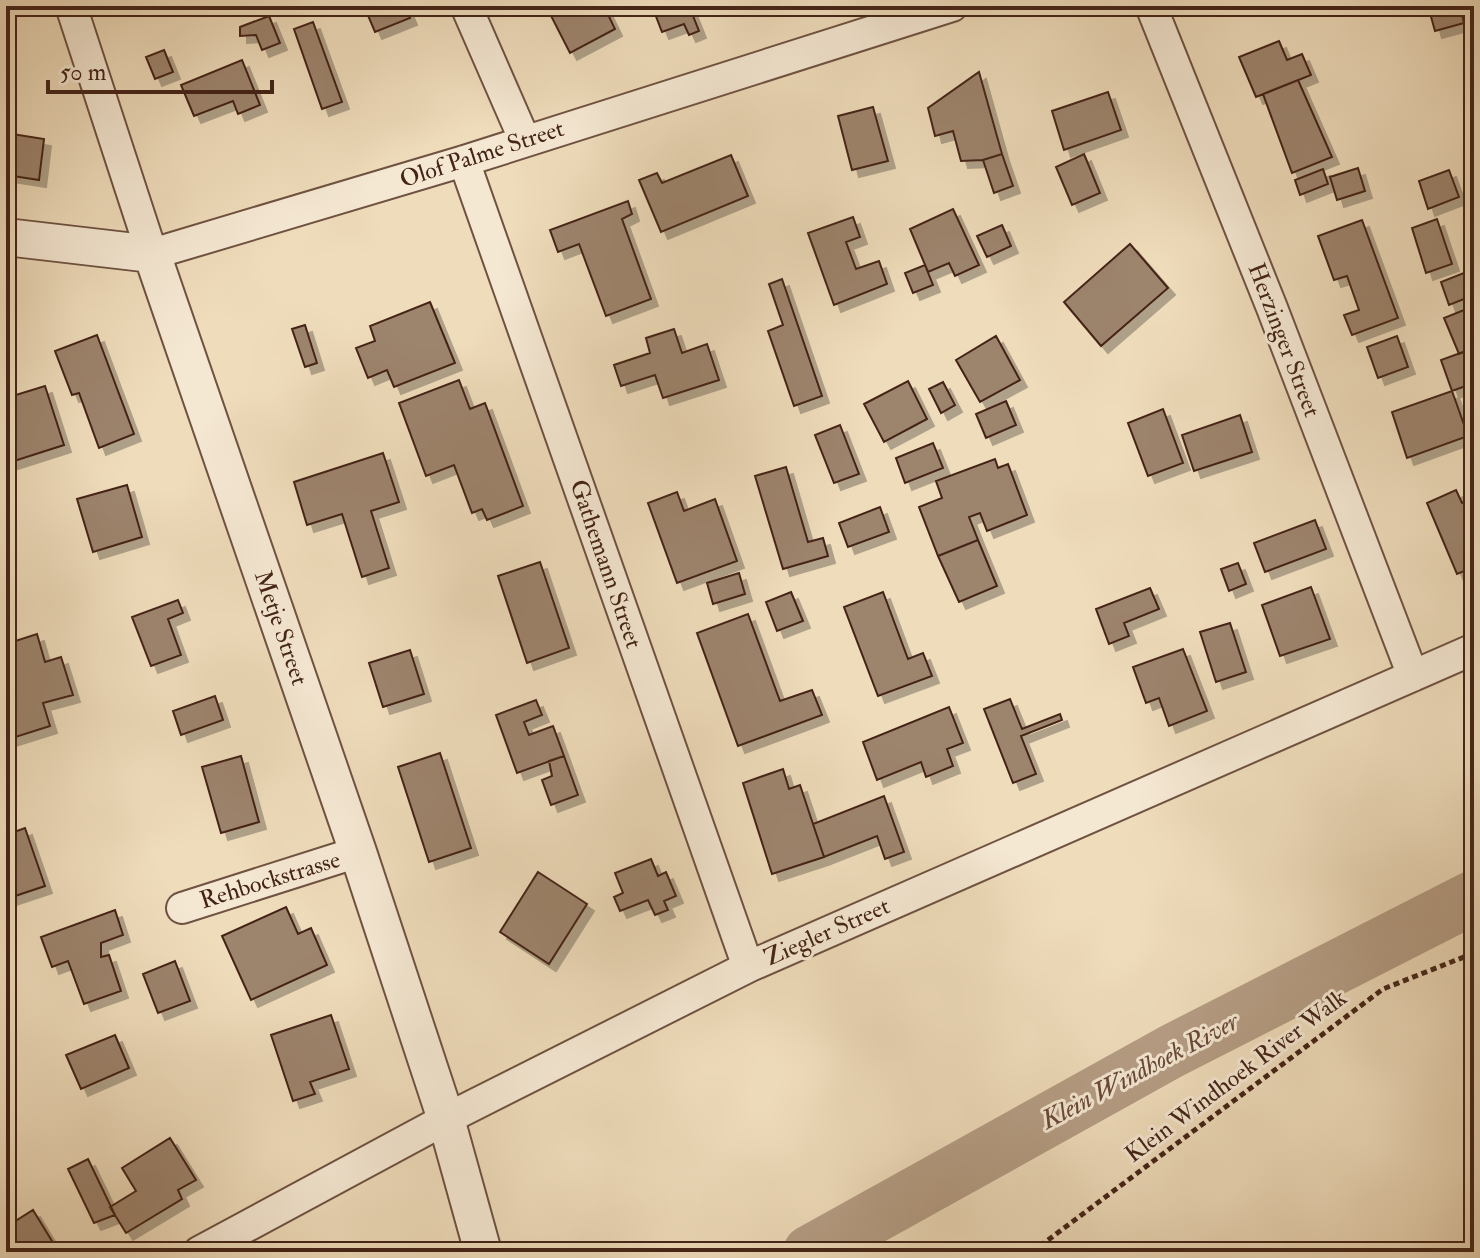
<svg xmlns="http://www.w3.org/2000/svg" width="1480" height="1258" font-family="'IM FELL Double Pica',serif">
	<style>
		.lines { fill: none; stroke-linecap: round; stroke-linejoin: round }
		.river { stroke: #b59d84; stroke-width: 54 }
		.building { fill: #9d846d; stroke: #442418; stroke-width: 2; filter: url(#shadow) }
		.minor-casing { stroke: #6f5241; stroke-width: 34 }
		.tertiary-casing { stroke: #6f5241; stroke-width: 40 }
		.path { stroke: #442418; stroke-width: 5; stroke-dasharray: 6 4; stroke-linecap: butt }
		.minor { stroke: #f5e8d3; stroke-width: 30 }
		.tertiary { stroke: #f5e8d3; stroke-width: 36 }
		.labels { text-anchor: middle; dominant-baseline: central; stroke-width: 6; stroke-linejoin: round; paint-order: stroke }
		.street-label { font-size: 24px; fill: #442418; stroke: #f5e8d3 }
		.water-label { font-size: 26px; font-style: italic; fill: #664838; stroke: #f5e8d3 }
	</style>
	<defs>
		<filter id="shadow"><feDropShadow dx="7" dy="7" stdDeviation="0" flood-color="#0004"/></filter>
	</defs>
	<rect width="100%" height="100%" fill="#efdcbb"/>
	<filter id="stains"><feTurbulence type="fractalNoise" baseFrequency=".0025" numOctaves="4"/><feColorMatrix values="0 0 0 0 .2 0 0 0 0 .09 0 0 0 0 .02 0 0 0 .5 -.17"/></filter>
	<radialGradient id="worn" r=".72"><stop offset=".6" stop-color="#630" stop-opacity="0"/><stop offset="1" stop-color="#630" stop-opacity=".3"/></radialGradient>
	<g class="lines">
		<path class="river" d="M810 1252 1172 1051 1474 897"/>
	</g>
	<path class="building" d="M364 6H405L410 18 375 32Z
		M546 6H604L615 29 570 53Z
		M652 6H689L699 31 689 35 684 24 662 32Z
		M1428 6H1460L1464 23 1435 31Z
		M269 16 280 43 262 50 256 35 240 36V27Z
		M313 22 342 102 322 109 294 29Z
		M1279 41 1287 60 1302 54 1311 75 1256 97 1239 57Z
		M164 50 173 72 155 79 146 57Z
		M242 60 260 105 238 114 233 101 194 116 181 85Z
		M979 72 1002 154 983 160 961 161 953 131 935 136 928 108Z
		M1298 80 1332 157 1292 173 1263 94Z
		M1108 92 1121 130 1064 150 1052 111Z
		M873 107 888 161 852 170 838 116Z
		M6 133 44 139 39 180 6 175Z
		M1002 154 1013 186 994 193 983 160Z
		M1084 154 1100 193 1072 205 1056 167Z
		M731 155 748 196 661 232 639 180 657 173 662 183Z
		M1358 168 1365 191 1337 200 1330 177Z
		M1323 169 1328 184 1300 195 1295 180Z
		M1449 170 1459 197 1428 209 1419 181Z
		M628 201 632 214 622 219 651 299 606 316 579 244 558 252 550 230Z
		M953 209 979 265 955 276 949 263 928 272 910 229Z
		M853 217 860 237 846 242 856 269 879 261 887 284 834 305 808 233Z
		M1437 219 1452 264 1426 273 1412 228Z
		M1362 220 1398 318 1352 335 1344 315 1359 310 1347 276 1334 280 1318 236Z
		M1002 225 1011 246 987 257 977 236Z
		M1130 244 1168 288 1101 346 1064 302Z
		M925 265 933 285 913 293 905 273Z
		M1474 269V295L1449 305 1441 282Z
		M782 279 822 396 794 406 768 331 783 325 769 284Z
		M430 302 455 363 394 387 387 370 368 378 356 348 375 341 370 326Z
		M1474 306V348L1459 354 1444 318Z
		M305 325 317 363 305 367 292 329Z
		M674 329 682 353 707 344 719 380 663 398 655 375 621 386 614 365 650 353 646 338Z
		M97 335 134 434 99 448 79 393 72 395 55 351Z
		M996 336 1020 380 980 402 956 360Z
		M1397 336 1408 367 1378 378 1367 347Z
		M1474 348V383L1452 391 1441 360Z
		M459 380 470 409 485 403 523 506 487 520 482 509 472 513 454 465 426 476 399 403Z
		M908 381 927 419 884 442 864 404Z
		M943 382 955 405 941 413 929 389Z
		M45 386 64 445 11 462 6 448V398Z
		M1452 391 1468 436 1407 458 1392 412Z
		M1006 401 1016 425 986 438 976 414Z
		M1163 409 1183 463 1148 476 1128 423Z
		M1240 415 1252 452 1194 471 1182 435Z
		M840 425 859 474 834 483 815 435Z
		M933 443 943 468 905 483 896 458Z
		M383 453 399 502 371 511 389 568 362 577 342 514 307 525 294 482Z
		M995 459 998 468 1008 464 1027 515 987 531 980 513 969 517 978 540 938 556 919 507 942 498 936 481Z
		M786 467 808 542 823 538 828 556 783 569 755 476Z
		M127 485 142 537 93 552 77 499Z
		M1456 490 1462 503 1474 498V567L1457 574 1427 503Z
		M677 492 684 511 715 499 737 561 677 583 648 503Z
		M880 507 889 532 848 547 839 523Z
		M1315 520 1326 549 1265 572 1254 543Z
		M978 540 997 586 959 602 938 556Z
		M540 562 569 648 527 663 498 576Z
		M1238 563 1246 584 1229 591 1221 569Z
		M739 573 745 594 713 604 707 583Z
		M1311 587 1330 639 1280 656 1262 605Z
		M1150 588 1159 609 1124 623 1129 636 1109 644 1096 609Z
		M791 592 803 621 777 631 766 602Z
		M883 592 908 659 923 653 932 676 878 696 844 607Z
		M178 600 183 613 168 619 181 655 151 666 132 617Z
		M748 614 780 701 812 690 822 715 738 746 697 633Z
		M1230 623 1246 672 1216 682 1200 632Z
		M37 634 45 662 61 657 73 695 43 703 50 726 6 740V644Z
		M1183 649 1207 711 1169 726 1159 698 1146 703 1133 667Z
		M410 650 424 694 383 707 369 663Z
		M215 696 223 720 181 735 173 711Z
		M1010 699 1022 729 1060 714 1062 720 1021 736 1036 774 1013 783 984 709Z
		M536 700 542 715 524 722 529 735 553 726 564 756 517 773 496 715Z
		M949 707 963 743 947 749 953 766 926 777 921 762 877 780 863 742Z
		M440 753 471 848 429 862 398 767Z
		M241 756 259 822 221 833 202 767Z
		M564 756 578 795 551 805 542 780 552 776 549 761Z
		M783 769 789 789 800 785 824 857 772 874 743 783Z
		M884 796 904 852 885 859 877 836 824 857 813 824Z
		M25 828 45 886 6 899V835Z
		M651 859 658 876 666 872 676 896 664 901 668 910 655 915 648 900 620 911 614 897 623 893 615 873Z
		M538 872 587 904 549 964 500 932Z
		M286 907 298 934 311 928 327 965 251 1000 222 936Z
		M115 910 123 935 101 943V957L109 955 121 991 84 1004 68 961 52 967 41 937Z
		M175 961 190 1001 158 1013 143 974Z
		M331 1015 349 1069 310 1082 315 1094 293 1101 271 1035Z
		M115 1035 129 1068 81 1089 66 1055Z
		M170 1138 196 1180 178 1190 182 1199 126 1233 110 1207 136 1191 122 1168Z
		M88 1159 115 1215 94 1223 68 1169Z
		M33 1210 55 1246 46 1252H6V1227Z"/>
	<g class="lines">
		<defs>
			<path id="minor" d="M71 6 152 254 464 161 952 6
				M466 6 525 141
				M1151 6 1272 308 1413 676
				M464 161 748 967
				M182 908 358 852
				M199 1252 446 1119 748 967 1474 649"/>
			<path id="tertiary" d="M6 237 152 254 358 852 446 1119 483 1252"/>
		</defs>
		<use href="#minor" class="minor-casing"/>
		<use href="#tertiary" class="tertiary-casing"/>
		<path class="path" d="M1032 1252 1383 989 1474 953"/>
		<use href="#minor" class="minor"/>
		<use href="#tertiary" class="tertiary"/>
	</g>
	<g class="labels">
		<g class="street-label">
			<text transform="translate(482 154) rotate(-18)">Olof Palme Street</text>
			<text transform="translate(1284 340) rotate(69)">Herzinger Street</text>
			<text transform="translate(606 564) rotate(71)">Gathemann Street</text>
			<text transform="translate(281 628) rotate(71)">Metje Street</text>
			<text transform="translate(270 880) rotate(-17)">Rehbockstrasse</text>
			<text transform="translate(827 932) rotate(-24)">Ziegler Street</text>
			<text transform="translate(1236 1076) rotate(-37)">Klein Windhoek River Walk</text>
		</g>
		<g class="water-label">
			<text transform="translate(1140 1071) rotate(-28)">Klein Windhoek River</text>
		</g>
	</g>
	<rect width="1480" height="1258" fill="none" stroke="#efdcbb" stroke-width="32"/>
	<rect x="8" y="8" width="1464" height="1242" fill="none" stroke="#442418" stroke-width="4"/>
	<rect x="16" y="16" width="1448" height="1226" fill="none" stroke="#442418" stroke-width="2"/>
	<path d="M48 80v12h224v-12" fill="none" stroke="#442418" stroke-width="4"/>
	<text x="60" y="80" font-size="24" fill="#442418" stroke="#f5e8d3" stroke-width="6" paint-order="stroke">50 m</text>
	<rect width="100%" height="100%" filter="url(#stains)"/>
	<rect width="100%" height="100%" fill="url(#worn)"/>
</svg>
